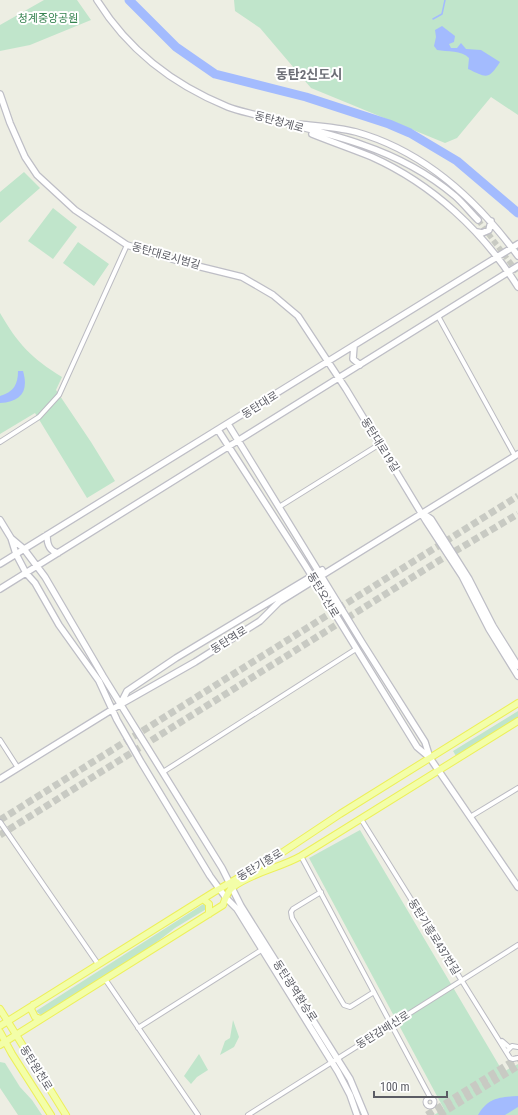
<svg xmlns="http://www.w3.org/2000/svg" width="518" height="1115" font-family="'Roboto Condensed','Noto Sans KR',sans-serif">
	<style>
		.green { fill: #c0e5cb }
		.water { fill: #a3bbfe }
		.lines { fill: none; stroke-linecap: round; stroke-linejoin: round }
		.stream { stroke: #a3bbfe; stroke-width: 1.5 }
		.river { stroke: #a3bbfe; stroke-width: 9 }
		.secondary-tunnel { stroke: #c8cac3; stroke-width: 5.5; stroke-dasharray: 5.5 3; stroke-linecap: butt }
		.highway-tunnel { stroke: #c8cac3; stroke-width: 7; stroke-dasharray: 7 3.5; stroke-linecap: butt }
		.street-casing { stroke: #bbbbc2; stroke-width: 6 }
		.secondary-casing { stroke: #bebec6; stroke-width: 8 }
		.primary-casing { stroke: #edf05a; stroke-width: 8 }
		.street { stroke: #fff; stroke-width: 4 }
		.secondary { stroke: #fff; stroke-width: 5.5 }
		.primary { stroke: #f3fea8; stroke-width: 6 }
		.labels { text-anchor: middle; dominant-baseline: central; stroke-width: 4; stroke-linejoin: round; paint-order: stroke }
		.park-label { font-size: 11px; fill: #34824f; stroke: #fff }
		.street-label { font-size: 11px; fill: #5b5c64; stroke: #fff }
		.quarter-label { font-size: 13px; font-weight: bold; fill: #6c6e76; stroke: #fff }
	</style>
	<rect width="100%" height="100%" fill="#edeee3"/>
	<path class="green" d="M44 0H77L91 20 30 45 0 51V25Z
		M234 0H518V115L491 97 457 138 445 143 311 88 260 28 235 11Z
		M24 172 40 188 0 223V192Z
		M53 208 77 227 53 259 28 241Z
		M78 242 109 264 94 286 63 263Z
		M0 313C18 344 31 358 62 377L56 390 91 442 115 481 87 498 35 413 0 434Z
		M518 711V718L456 756 453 751Z
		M360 830 503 1072 518 1064V1115H434L444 1109 309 858Z
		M205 903 208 908 175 928 144 952 42 1016 36 1011Z
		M233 1020 239 1037 234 1047 220 1055 225 1041 230 1038Z
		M199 1054 208 1070 197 1077 191 1084 184 1076Z
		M0 1062 5 1063 20 1087 32 1100 42 1115H18L0 1088Z"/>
	<path class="water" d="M442 26 455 36 454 42 449 44 451 48H457L461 43 466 49 481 50 500 62C488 81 486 77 468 69L469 58C462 50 447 52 437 50L434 46 436 37 435 30Z
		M18 371H23C29 391 21 402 0 403V396C14 392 18 384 18 371Z
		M518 1096V1107L505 1115H478C488 1098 499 1097 518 1096Z"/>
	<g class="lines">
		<path class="stream" d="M433 19 442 14 445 0"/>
		<path class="river" d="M129 0 176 47 215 74 306 97 389 124 410 133 457 161 518 213"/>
		<path class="secondary-tunnel" d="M478 220 518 273"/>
		<path class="highway-tunnel" d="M0 820 518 496
			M0 835 440 560 518 514
			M427 1115 518 1058
			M439 1115 518 1066"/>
		<defs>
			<path id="street" d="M438 316 515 456
				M0 442 39 417 59 395 127 245
				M279 507 380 444
				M0 740 18 768
				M163 772 356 649
				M470 817 518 788
				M361 819 510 1058 513 1059 518 1058
				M0 822 98 964
				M301 856 430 1097
				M321 892 293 909 291 912 292 918 344 1005 350 1007 374 992
				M105 979 198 1115
				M138 1028 263 949
				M502 1041 510 1048
				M508 1050 512 1046 518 1047
				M425.5 1102a4.5 4.5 0 1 1 9 0a4.5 4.5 0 1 1-9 0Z
				M248 1115 518 945"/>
			<path id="secondary" d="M97 0C128 50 174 85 228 107 238 111 250 113 260 116 294 126 330 133 363 145 395 156 429 174 455 196 463 203 470 212 478 220
				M0 94 10 123 25 157 37 175 75 210 127 245 185 263 242 277 273 295 298 316 346 389 426 521 462 576 489 629 518 676
				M298 124C317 126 337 127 356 132 424 151 477 200 518 256
				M312 134C332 142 352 149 372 157 432 184 483 231 518 287
				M477 232 482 233 489 230 491 221
				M354 346 353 359 360 365
				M228 424 363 644 425 742 430 758
				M218 430 305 565 417 747 430 758 518 887
				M424 514 431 519 469 579 493 626 518 666
				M0 520 11 538 24 549 45 577 103 676 222 868 241 906 350 1079 365 1115
				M47 535C47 544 49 551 58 553
				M11 538 16 554 26 573 35 583 59 625 99 681 117 720 141 762 210 876 226 898 237 909 338 1072 350 1095 357 1115
				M0 564 518 244
				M0 589 518 266
				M121 703 127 691 176 658 322 570
				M0 779 121 704 195 662 260 621 279 602 518 454"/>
			<path id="primary" d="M203 899 209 904V914
				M33 1005 31 1009 35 1017 41 1019
				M0 1009 66 1115
				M0 1026 214 892 283 852 340 814 518 703
				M0 1032 12 1054 51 1115
				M0 1045 223 905C225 899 228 890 233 887 253 872 280 868 301 856L518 721"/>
		</defs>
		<use href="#street" class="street-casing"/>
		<use href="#secondary" class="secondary-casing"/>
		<use href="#primary" class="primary-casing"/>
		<use href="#street" class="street"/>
		<use href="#secondary" class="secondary"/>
		<use href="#primary" class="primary"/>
	</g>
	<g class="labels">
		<g class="park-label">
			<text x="48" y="18">청계중앙공원</text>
		</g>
		<g class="street-label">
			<text transform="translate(279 122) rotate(16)">동탄청계로</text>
			<text transform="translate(166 256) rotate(16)">동탄대로시범길</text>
			<text transform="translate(260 405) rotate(-32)">동탄대로</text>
			<text transform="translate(380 445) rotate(58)">동탄대로19길</text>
			<text transform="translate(323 595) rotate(59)">동탄오산로</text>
			<text transform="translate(229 640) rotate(-32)">동탄역로</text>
			<text transform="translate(260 865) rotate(-31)">동탄기흥로</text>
			<text transform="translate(434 937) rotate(58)">동탄기흥로437번길</text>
			<text transform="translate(295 991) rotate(57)">동탄광역환승로</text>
			<text transform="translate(383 1030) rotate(-32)">동탄감배산로</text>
			<text transform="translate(36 1068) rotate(58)">동탄원천로</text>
		</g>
		<g class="quarter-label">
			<text x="309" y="74">동탄2신도시</text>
		</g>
	</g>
	<path d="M374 1091v6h73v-6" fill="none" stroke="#5b5c64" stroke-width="2"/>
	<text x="380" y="1091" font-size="12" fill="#5b5c64" stroke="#ffffff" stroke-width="3" paint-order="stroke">100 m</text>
</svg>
